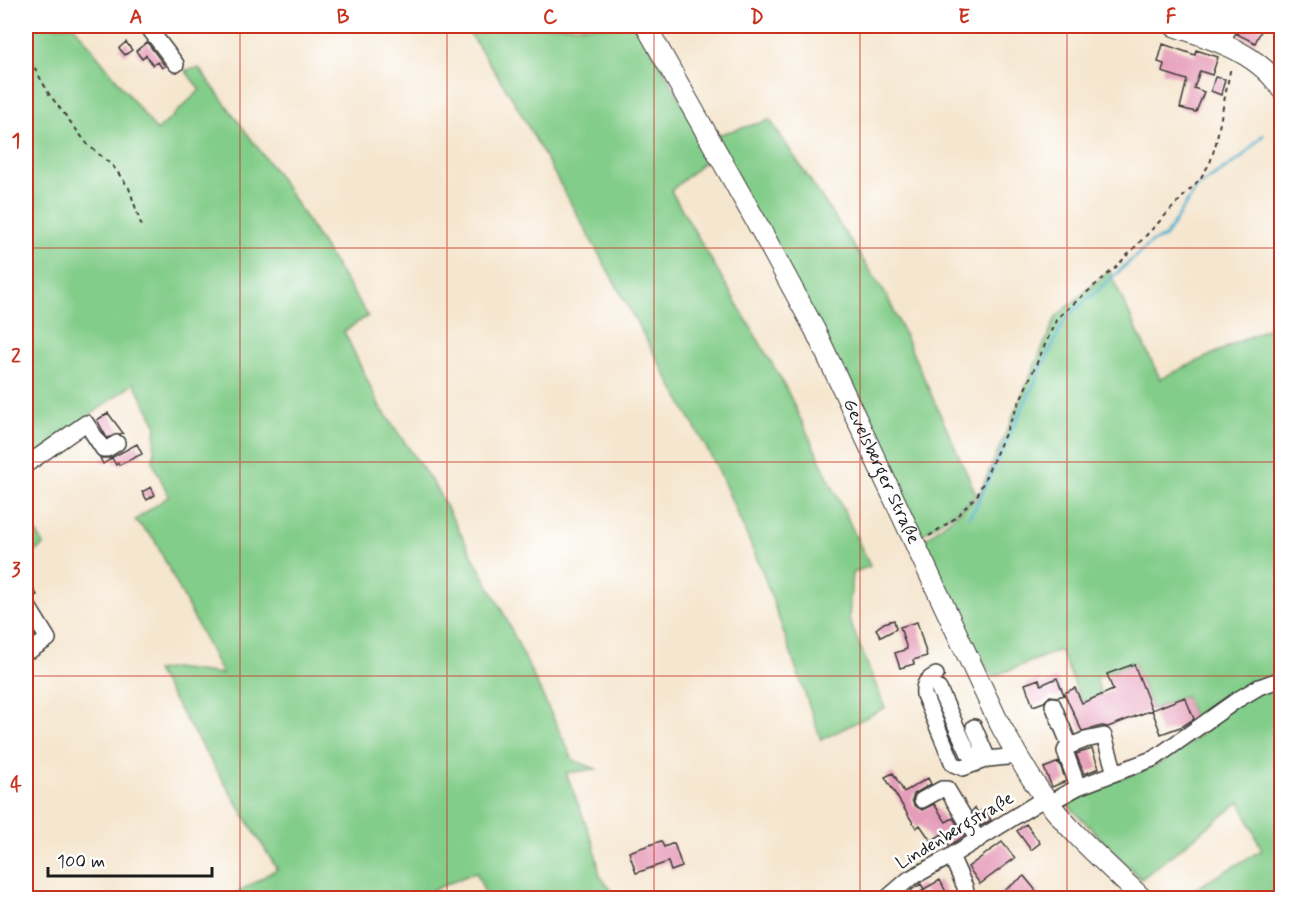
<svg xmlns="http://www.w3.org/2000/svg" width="1307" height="924" font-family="Mynerve,sans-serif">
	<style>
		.green { fill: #83cd8a; stroke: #507453; stroke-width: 1.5 }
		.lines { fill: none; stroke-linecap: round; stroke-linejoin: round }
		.stream { stroke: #4caccb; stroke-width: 3 }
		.building { fill: #e69db9 }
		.minor-casing { stroke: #3d3a37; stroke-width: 18 }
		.major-casing { stroke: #3d3a37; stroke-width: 22 }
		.path { stroke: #3d3a37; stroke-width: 2; stroke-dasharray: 4.5 4.5; stroke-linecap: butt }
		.minor { stroke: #fff; stroke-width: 15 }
		.major { stroke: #fff; stroke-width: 20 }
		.grid { fill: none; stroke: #c8321e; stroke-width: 1.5; stroke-opacity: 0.55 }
		.labels { text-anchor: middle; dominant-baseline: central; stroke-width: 5; stroke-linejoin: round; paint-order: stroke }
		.street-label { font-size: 18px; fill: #1c1c1c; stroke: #fff }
		.neatline { fill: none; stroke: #c8321e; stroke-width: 2 }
		.grid-label { font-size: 20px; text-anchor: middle; font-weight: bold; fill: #c8321e }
	</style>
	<rect width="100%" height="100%" fill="#fff"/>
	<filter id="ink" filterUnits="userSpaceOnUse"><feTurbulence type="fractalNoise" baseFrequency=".0167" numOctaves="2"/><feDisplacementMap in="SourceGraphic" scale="12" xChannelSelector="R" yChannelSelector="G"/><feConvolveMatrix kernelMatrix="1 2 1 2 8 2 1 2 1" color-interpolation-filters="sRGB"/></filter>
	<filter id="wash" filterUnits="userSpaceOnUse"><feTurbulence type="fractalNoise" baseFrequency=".008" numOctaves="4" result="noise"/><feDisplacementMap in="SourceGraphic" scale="24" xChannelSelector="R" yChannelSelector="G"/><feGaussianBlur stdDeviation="1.35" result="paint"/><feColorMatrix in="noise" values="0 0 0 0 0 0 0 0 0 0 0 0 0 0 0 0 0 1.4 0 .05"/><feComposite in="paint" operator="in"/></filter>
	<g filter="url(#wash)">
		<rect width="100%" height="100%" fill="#f5e6cf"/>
		<path class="green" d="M26 26H74L157 131 200 90 185 70 199 68 280 178 368 316 344 331 379 405 436 488 504 614 573 760 596 769 566 773 594 845 600 876 618 898H487L476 872 428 892 430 898H228L277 869 156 671 173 668 222 674 154 539 135 520 169 496 153 463 156 424 134 383 26 462Z
			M465 26H638L712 155 671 191 784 384 870 566 852 573 849 619 885 708 821 740 763 573 718 469 514 101Z
			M770 120 887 296 976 494 969 502 917 538 713 136Z
			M1109 271 1160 379 1281 322V898H1179L1262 850 1240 802 1141 879 1067 804C1089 784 1122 780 1149 768 1174 758 1194 739 1215 723L1195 722 1185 696 1152 709 1134 663 1096 678 1101 694 1082 702 1060 650 992 677 918 545 978 497 1056 317Z
			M26 515 44 545 26 557Z"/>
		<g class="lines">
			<path class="stream" d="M969 517 975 508 1065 319 1152 242 1165 237 1196 188 1241 158 1263 135"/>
		</g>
		<g id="blocks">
			<path class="building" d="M1240 26H1254L1262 29 1255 43 1237 34Z
				M126 42 132 50 125 55 119 48Z
				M147 42 165 66 162 68 158 62 153 65 146 55 142 59 136 51Z
				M1163 44 1195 55 1196 50 1218 57 1212 75 1200 71 1194 88 1204 92 1196 112 1180 108 1187 80 1162 72 1164 64 1158 62Z
				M1215 77 1225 79 1221 95 1211 91Z
				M108 413 123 433 107 438 97 420Z
				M137 444 142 454 119 465 118 463 116 465 112 458 103 464 100 458H111Z
				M151 487 155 495 147 500 142 492Z
				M26 577 37 595 33 597 26 593Z
				M894 620 896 629 881 637 876 629 884 623Z
				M26 621 35 636 26 642Z
				M917 622 927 656 913 660 914 664 900 668 895 653 907 649 900 627Z
				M1134 664 1152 710 1108 727 1102 726 1082 731 1064 693 1075 688 1082 703 1113 690 1107 674Z
				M1057 678 1064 695 1058 697 1050 696 1044 702 1033 706 1025 684 1039 679 1041 685Z
				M1185 697 1194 719 1183 726 1161 734 1152 710Z
				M1092 749 1099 768 1084 774 1076 754Z
				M1059 762 1066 781 1052 787 1044 768Z
				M893 773 904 792 928 778 931 784 914 794 912 800 914 805 922 810 934 804 946 822 953 818 964 836 949 846 942 834 931 841 920 825 916 828 885 777Z
				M975 808 978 813 984 809 991 820 981 826 972 811Z
				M1026 824 1040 843 1031 850 1017 831Z
				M661 841 664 847 674 843 682 867 671 871 668 862 636 873 629 852Z
				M1002 842 1015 858 980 884 968 867Z
				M1024 876 1042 898H994Z
				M940 880 947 894 938 898H928L924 890 914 896 911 890 921 884 924 889Z"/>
		</g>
	</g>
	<g filter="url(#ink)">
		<use href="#blocks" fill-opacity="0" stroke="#3d3a37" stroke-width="1.5"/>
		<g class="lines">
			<defs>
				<path id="minor" d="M147 26 176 64
					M1221 43 1230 26
					M26 465 86 423 103 449H107L117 443
					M26 603 48 639 31 650
					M936 675C926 680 923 684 924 695L953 764 963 768 988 759 1017 756
					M939 689 968 752 980 762
					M1053 705 1070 746
					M974 727 988 759
					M1078 787 1065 751 1067 747 1085 740 1104 736 1115 773
					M922 800 942 789H947L978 840
					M1049 803 1078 787 1155 758 1237 700 1259 687 1282 679
					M951 856 965 887 967 898
					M887 898 909 879 951 856 1045 798"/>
				<g id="major">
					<path id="s1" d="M646 26 762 232 815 330 997 719C1012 746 1026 773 1045 798 1073 835 1109 866 1142 898"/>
					<path d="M1174 26C1214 40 1258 52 1282 90"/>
				</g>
			</defs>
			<use href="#minor" class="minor-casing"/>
			<use href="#major" class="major-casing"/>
			<path class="path" d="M26 52 49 94 88 145 113 166 129 188 142 227
				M1279 105 1282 114
				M929 536 954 519 978 494 1057 318 1115 268 1200 179 1210 163 1216 143 1231 66"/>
			<use href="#minor" class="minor"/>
			<use href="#major" class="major"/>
		</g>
	</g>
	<path class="grid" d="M240 26V898M447 26V898M654 26V898M860 26V898M1067 26V898M26 248H1282M26 462H1282M26 676H1282"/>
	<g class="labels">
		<g class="street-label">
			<text stroke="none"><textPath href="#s1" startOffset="504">Gevelsberger Straße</textPath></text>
			<text transform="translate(955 831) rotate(-31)">Lindenbergstraße</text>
		</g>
	</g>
	<rect width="1307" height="924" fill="none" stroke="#fff" stroke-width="66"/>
	<path d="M48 867v9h164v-9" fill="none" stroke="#1c1c1c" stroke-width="3"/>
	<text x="57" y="867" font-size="18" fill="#1c1c1c" stroke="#ffffff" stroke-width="4.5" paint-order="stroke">100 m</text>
	<rect x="33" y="33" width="1241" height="858" class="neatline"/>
	<g class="grid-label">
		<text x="136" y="23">A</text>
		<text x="343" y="23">B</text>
		<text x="550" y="23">C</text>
		<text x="757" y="23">D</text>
		<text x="964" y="23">E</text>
		<text x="1171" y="23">F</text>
		<text x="16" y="147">1</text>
		<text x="16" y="362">2</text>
		<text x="16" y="576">3</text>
		<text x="16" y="791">4</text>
	</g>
</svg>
